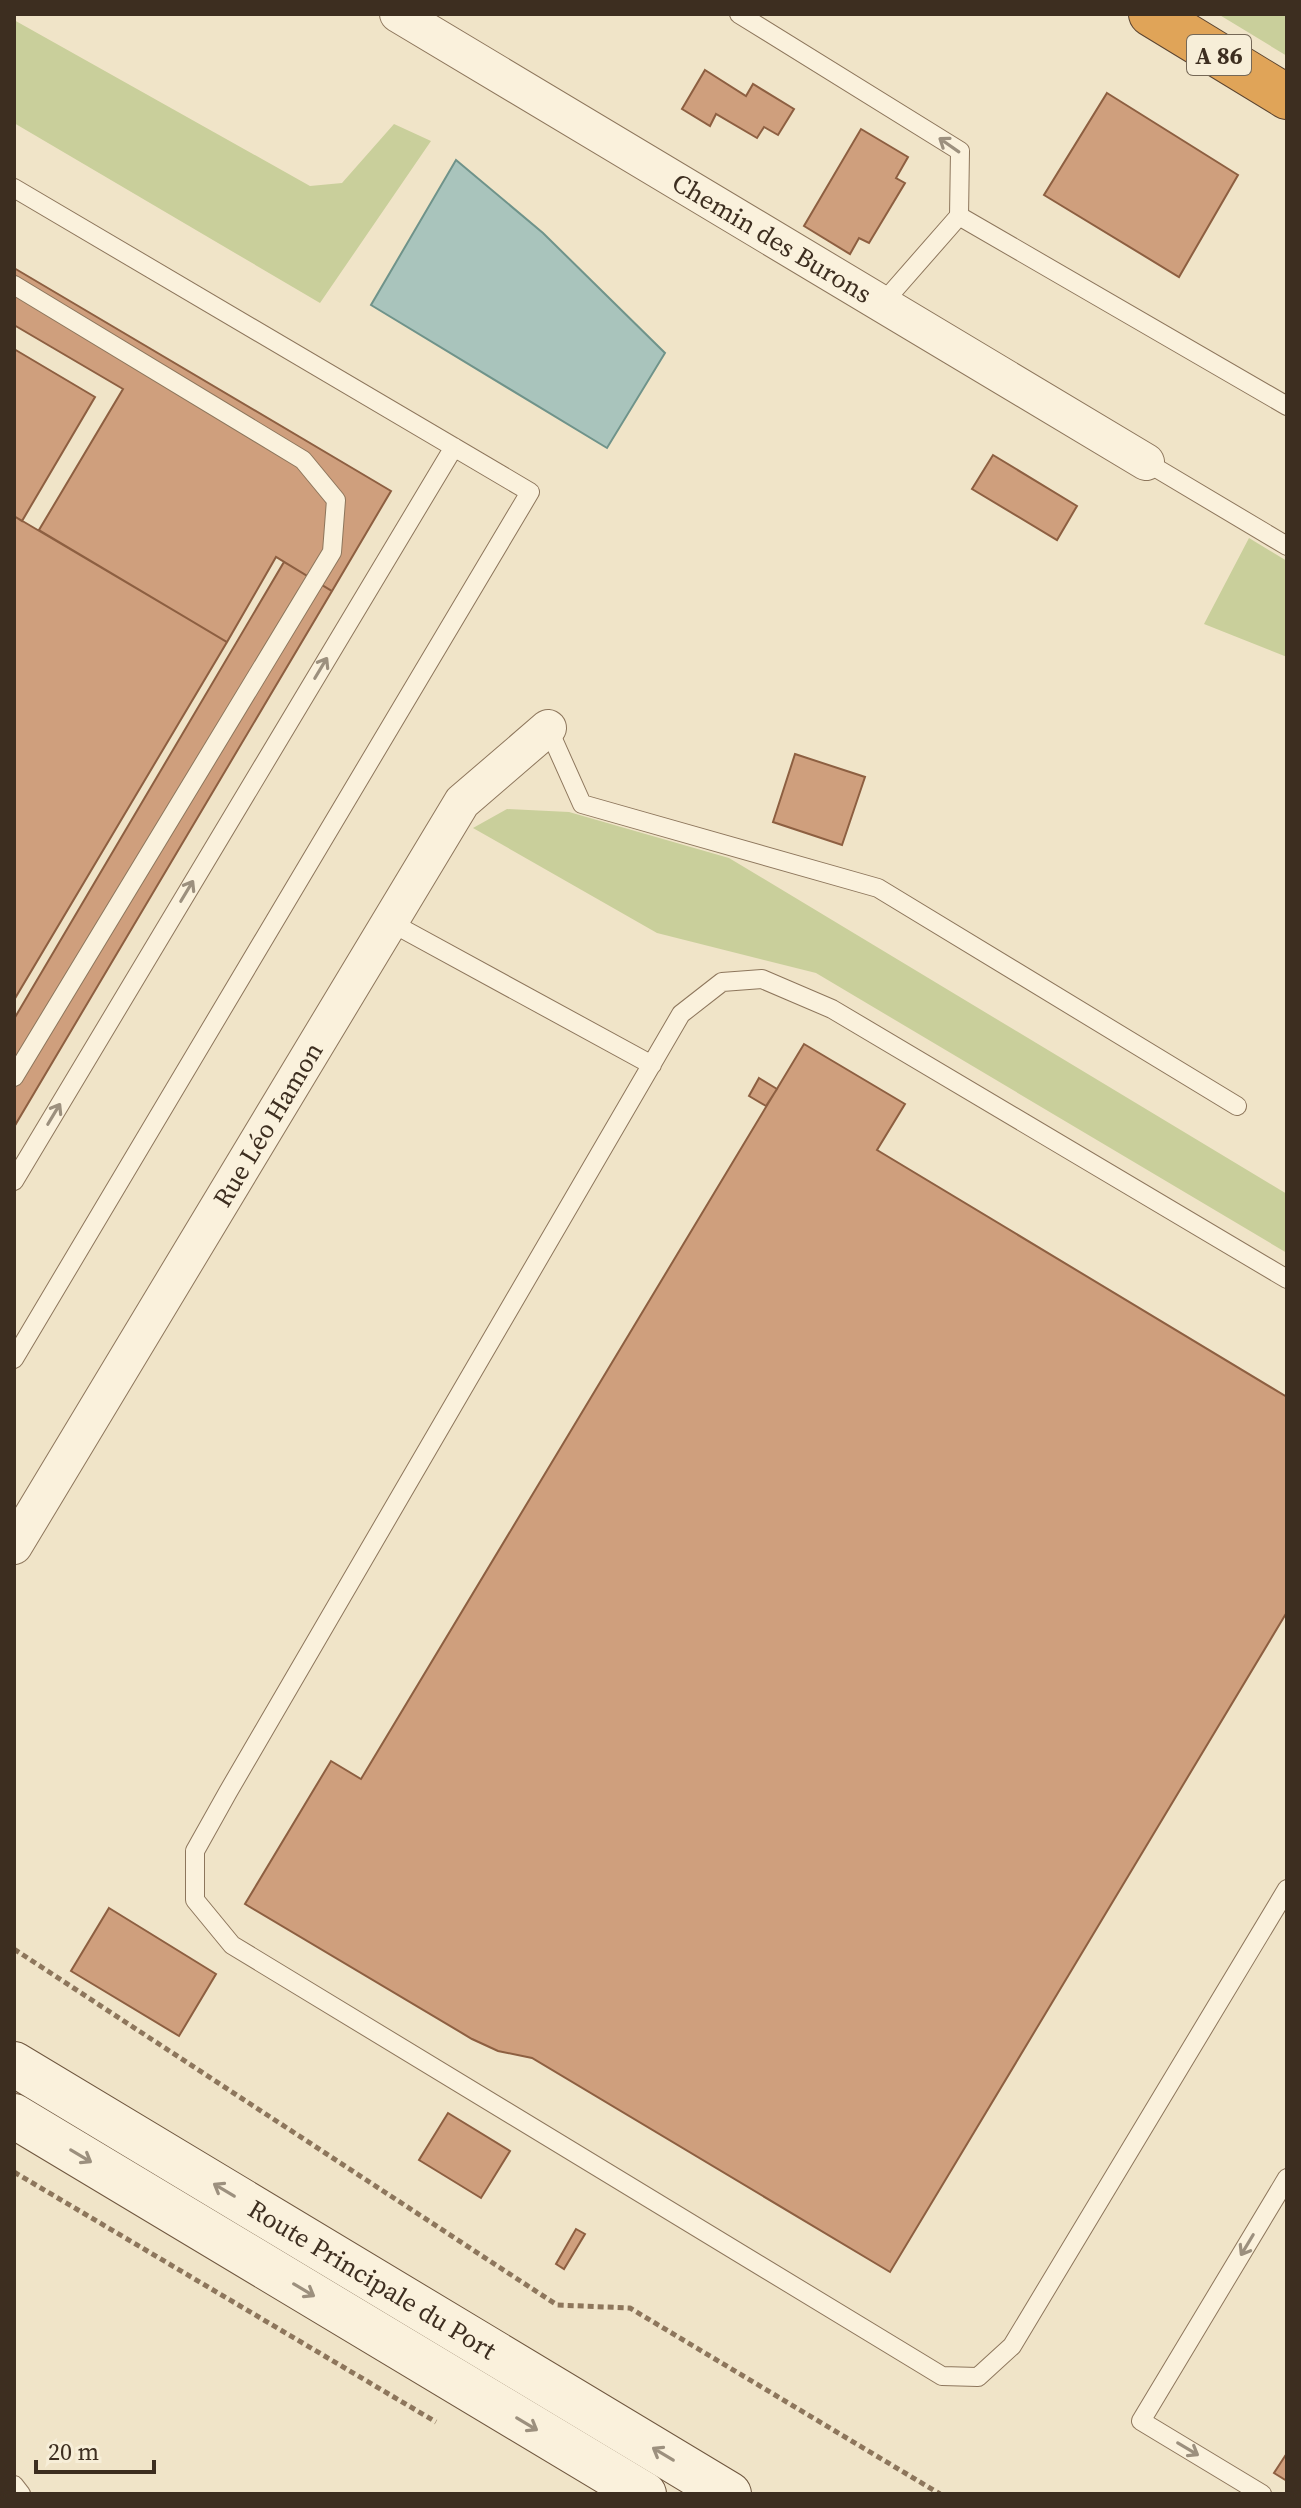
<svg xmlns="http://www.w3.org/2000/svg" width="1301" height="2508" font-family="'Source Serif 4',serif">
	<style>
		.green { fill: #c9cf9b }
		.water { fill: #a9c4bc; stroke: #6f938a; stroke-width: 2 }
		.building { fill: #cf9f7d; stroke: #8d5f41; stroke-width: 2 }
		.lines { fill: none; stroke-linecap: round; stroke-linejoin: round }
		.lane-casing { stroke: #8d765c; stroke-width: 20 }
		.street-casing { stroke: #8d765c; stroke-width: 38 }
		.secondary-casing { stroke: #6f573f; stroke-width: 46 }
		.highway-casing { stroke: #5b4430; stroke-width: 46 }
		.path { stroke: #8d765c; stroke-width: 5; stroke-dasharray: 6 4; stroke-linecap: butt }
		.lane { stroke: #faf1dc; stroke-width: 18 }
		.street { stroke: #faf1dc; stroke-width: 36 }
		.secondary { stroke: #faf1dc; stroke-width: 44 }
		.highway { stroke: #e0a458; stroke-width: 44 }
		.oneway { stroke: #9c907e }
		.labels { text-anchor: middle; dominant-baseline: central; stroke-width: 8; stroke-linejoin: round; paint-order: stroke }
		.shield { fill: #f7eed8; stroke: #756857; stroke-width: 2 }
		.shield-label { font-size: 24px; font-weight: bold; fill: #3d2e20 }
		.street-label { font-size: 26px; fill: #3d2e20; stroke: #f7eed8 }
	</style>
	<rect width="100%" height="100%" fill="#f0e4c8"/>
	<path class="green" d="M1218 14H1287V56Z
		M14 20 310 186 342 183 394 124 431 141 320 303 14 123Z
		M1249 538 1287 561V657L1204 624Z
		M507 809 569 812 729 858 1287 1194V1253L816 973 657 933 473 828Z"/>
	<path class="water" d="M456 160 543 233 665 353 607 448 371 305Z"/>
	<path class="building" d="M705 70 746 96 753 84 794 109 778 135 764 127 757 138 716 114 710 126 682 109Z
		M1107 93 1238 175 1179 277 1044 195Z
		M861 129 908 157 896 178 905 183 869 243 859 238 850 254 804 226Z
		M14 268 391 491 332 591 276 557 227 642 39 530 123 389 14 325Z
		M14 349 95 397 22 521 14 516Z
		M993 455 1077 506 1057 540 972 489Z
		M14 516 227 642 14 1000Z
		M284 562 332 591 14 1127V1019Z
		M795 754 865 777 842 845 773 822Z
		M804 1044 905 1104 877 1150 1287 1397V1612L890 2272 532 2058 498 2051 472 2039 245 1904 331 1761 361 1779Z
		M759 1078 777 1089 766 1106 749 1096Z
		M109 1908 216 1974 179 2036 71 1971Z
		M448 2113 510 2151 481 2198 419 2160Z
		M576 2229 585 2234 564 2269 556 2264Z
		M1287 2453V2481L1274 2473Z"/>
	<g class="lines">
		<defs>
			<path id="lane" d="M739 14 960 151 959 216
				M14 188 530 492 14 1359
				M14 285 303 460 336 500 332 552 14 1077
				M881 305 959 216 1287 406
				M1146 462 1287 546
				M548 728 582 804 878 888 1237 1106
				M390 922 652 1065
				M14 1181 454 447
				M1287 1279 832 1009 762 979 722 982 681 1014 228 1792 195 1851V1900L232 1945 942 2376 978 2377 1012 2346 1287 1889
				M14 2485 21 2494
				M1262 2494 1141 2421 1287 2178"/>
			<g id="street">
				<path id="s1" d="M398 14 1146 462"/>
				<path id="s2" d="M14 1546 462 802 548 728"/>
			</g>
			<g id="secondary">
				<path id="s3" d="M14 2064 729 2494"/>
				<path d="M14 2116 644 2494"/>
			</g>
			<path id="highway" d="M1151 14 1287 97"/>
		</defs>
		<use href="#lane" class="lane-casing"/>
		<use href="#street" class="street-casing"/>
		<use href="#secondary" class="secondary-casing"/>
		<use href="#highway" class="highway-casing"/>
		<path class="path" d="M14 1949 557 2305 630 2308 940 2494
			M14 2172 436 2422"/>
		<use href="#lane" class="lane"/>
		<use href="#street" class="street"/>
		<use href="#secondary" class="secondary"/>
		<use href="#highway" class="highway"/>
	</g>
	<defs><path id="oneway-shaft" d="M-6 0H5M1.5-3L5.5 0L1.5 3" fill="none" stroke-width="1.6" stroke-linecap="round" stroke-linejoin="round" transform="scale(2)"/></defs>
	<g class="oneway">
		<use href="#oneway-shaft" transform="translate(949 145) rotate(-145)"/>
		<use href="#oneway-shaft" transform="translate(321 668) rotate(-59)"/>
		<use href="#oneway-shaft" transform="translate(187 891) rotate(-59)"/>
		<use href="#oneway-shaft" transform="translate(54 1114) rotate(-59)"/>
		<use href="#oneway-shaft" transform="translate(81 2156) rotate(31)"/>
		<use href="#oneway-shaft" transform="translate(224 2190) rotate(-149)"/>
		<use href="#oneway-shaft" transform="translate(1247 2245) rotate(121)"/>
		<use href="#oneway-shaft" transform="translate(304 2290) rotate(31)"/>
		<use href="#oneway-shaft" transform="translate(527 2424) rotate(31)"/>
		<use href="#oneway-shaft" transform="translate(1188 2449) rotate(31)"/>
		<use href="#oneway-shaft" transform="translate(663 2454) rotate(-149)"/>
	</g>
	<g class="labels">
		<rect class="shield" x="1187" y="35" width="64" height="40" rx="6"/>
		<g class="shield-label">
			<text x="1219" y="55">A 86</text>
		</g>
		<g class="street-label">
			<text stroke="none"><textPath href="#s1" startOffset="436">Chemin des Burons</textPath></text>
			<text stroke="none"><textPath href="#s2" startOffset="492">Rue Léo Hamon</textPath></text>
			<text stroke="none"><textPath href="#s3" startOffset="418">Route Principale du Port</textPath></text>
		</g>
	</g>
	<rect width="1301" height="2508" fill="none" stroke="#3d2e20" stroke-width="32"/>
	<path d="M36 2460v12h118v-12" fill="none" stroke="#3d2e20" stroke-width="4"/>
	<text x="48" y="2460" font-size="24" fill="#3d2e20" stroke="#f7eed8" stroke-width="6" paint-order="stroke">20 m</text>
</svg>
